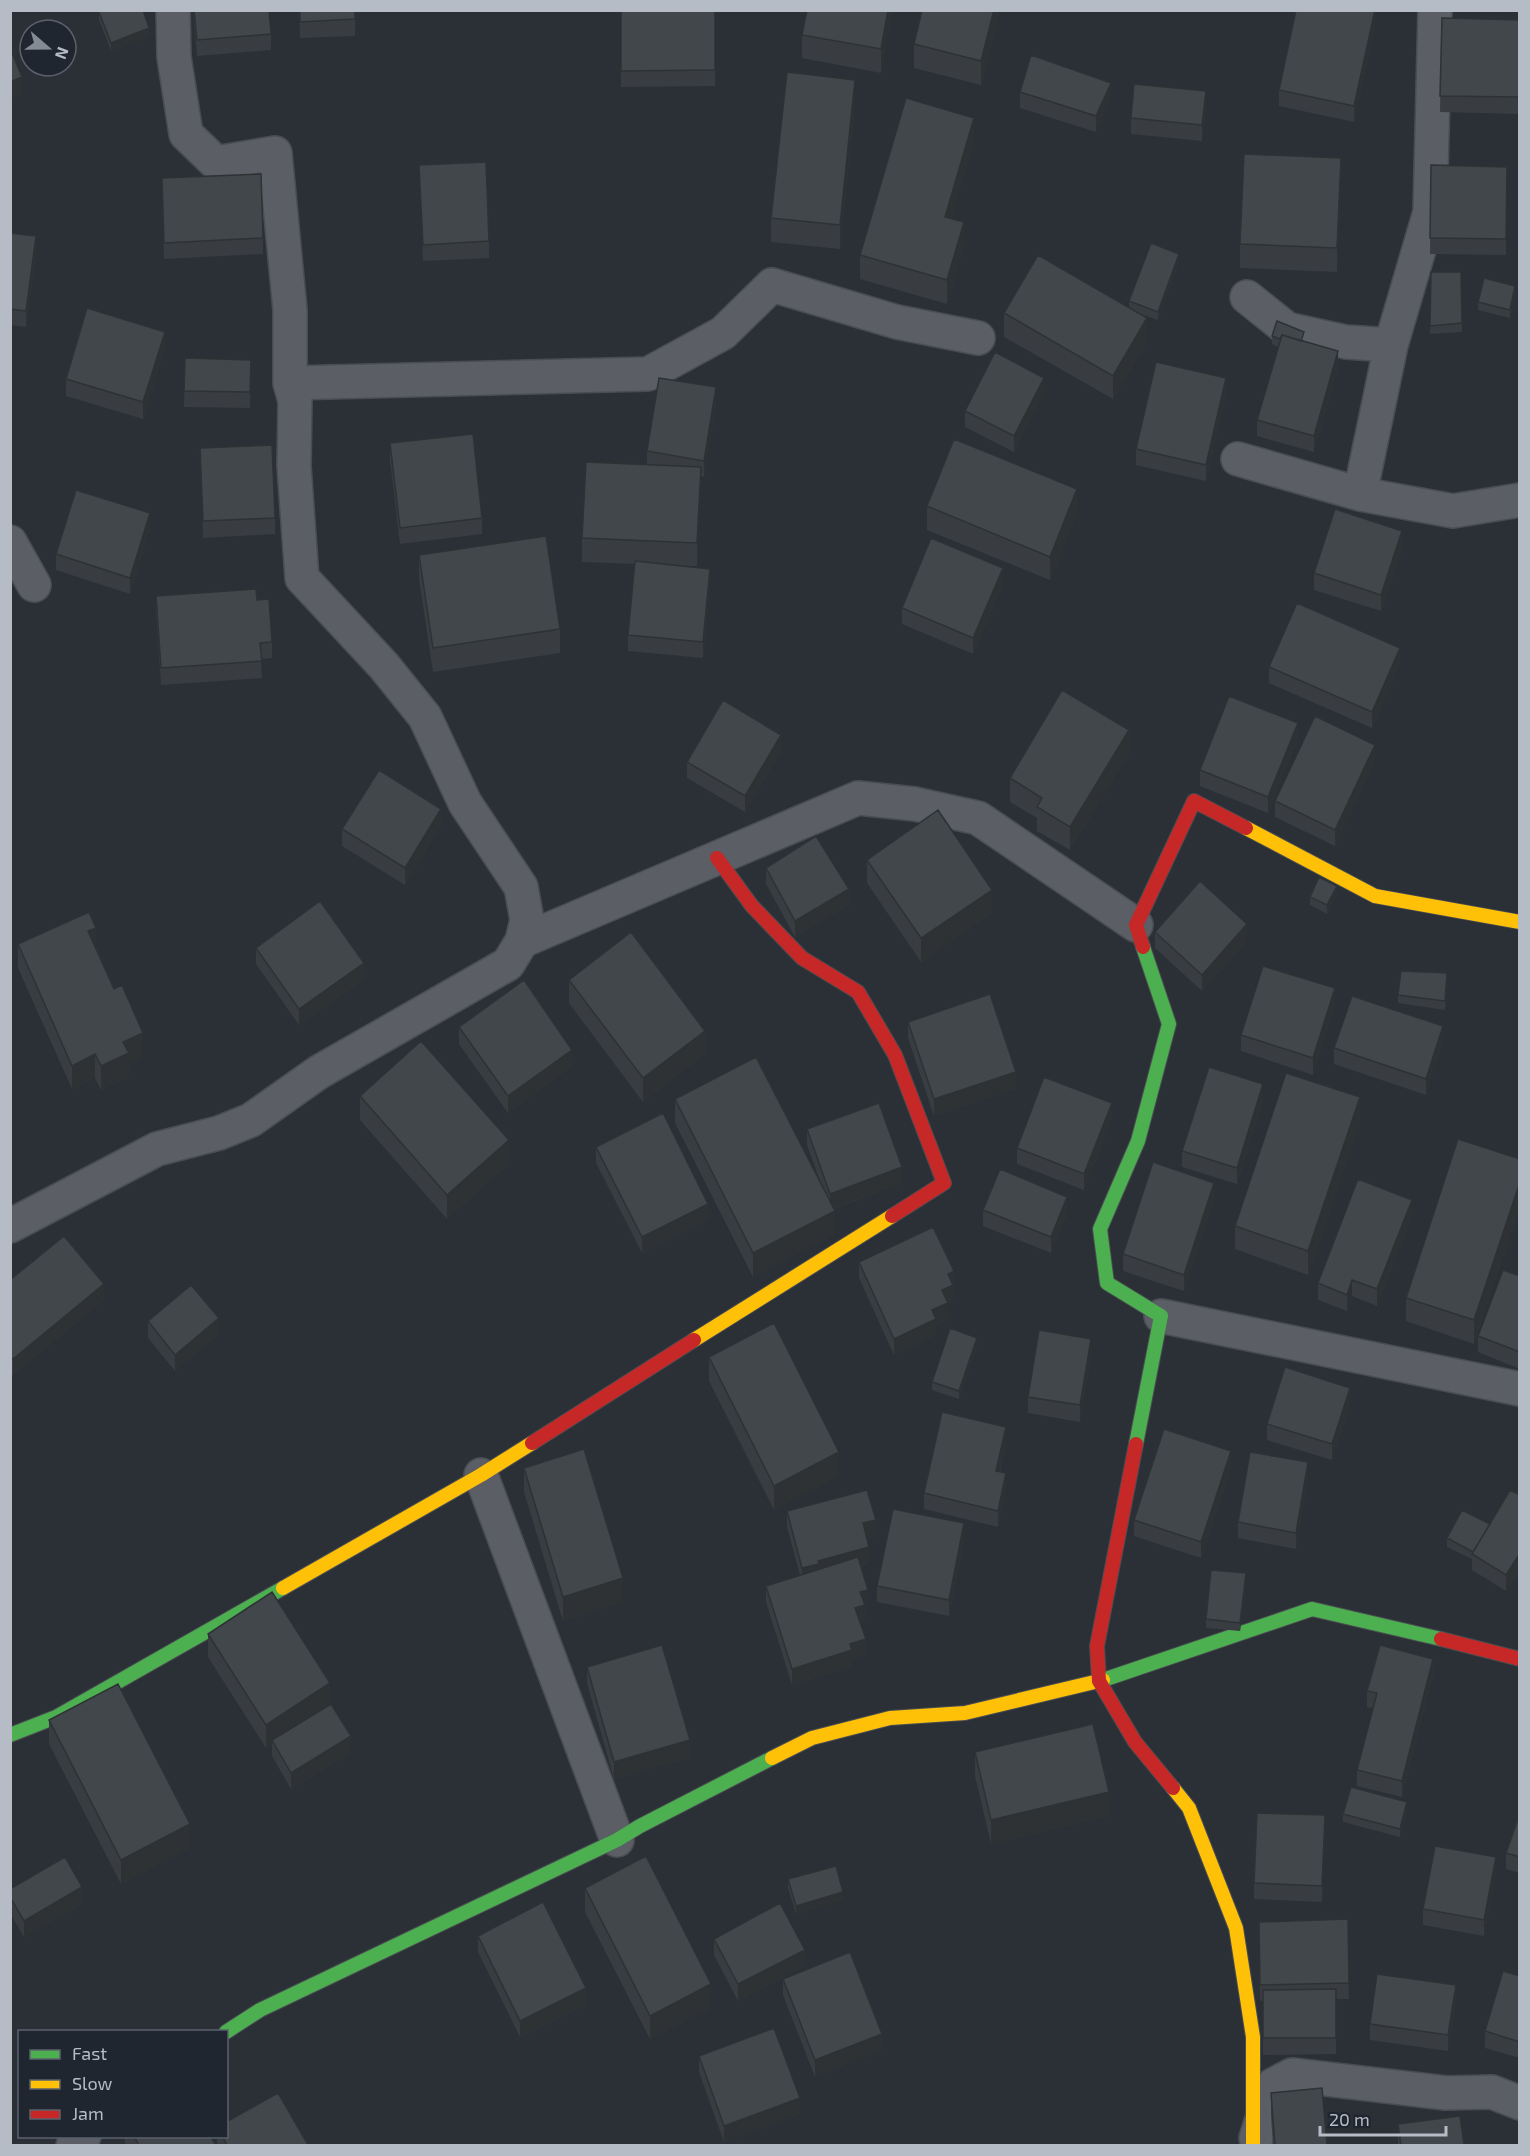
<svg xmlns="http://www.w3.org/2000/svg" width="1530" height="2156" font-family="'Exo 2',sans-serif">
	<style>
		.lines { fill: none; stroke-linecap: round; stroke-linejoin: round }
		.street-casing { stroke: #494c51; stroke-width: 36 }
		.fast-casing { stroke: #494c51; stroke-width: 16 }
		.slow-casing { stroke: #494c51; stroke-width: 16 }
		.jam-casing { stroke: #494c51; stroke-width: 16 }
		.street { stroke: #5b5e64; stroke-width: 33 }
		.fast { stroke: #4caf50; stroke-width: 14 }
		.slow { stroke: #ffc107; stroke-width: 14 }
		.jam { stroke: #c62828; stroke-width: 14 }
		.wall { fill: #393d41 }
		.shaded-wall { fill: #2e3235 }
		.building { fill: #42474c; stroke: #2e3235; stroke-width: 1.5 }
	</style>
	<rect width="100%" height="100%" fill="#2a3036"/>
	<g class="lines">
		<defs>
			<path id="street" d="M173 10 174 57 186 134 216 163 275 153 290 310V383L648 374 723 333 772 285 897 322 978 338
				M1247 297 1287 329 1346 342 1391 345 1360 494 1453 511 1520 500
				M1391 345 1430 212 1435 10
				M1238 459 1360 494
				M10 542 34 585
				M522 941 858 798 915 804 978 818 1136 925
				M10 1226 157 1149 219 1133 251 1120 319 1072 508 964 522 941 527 920 521 887 465 803 425 717 384 666 302 578 294 466 295 401 290 383
				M1161 1316 1520 1389
				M481 1475 617 1840
				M1256 2138 1273 2085 1292 2075 1446 2093 1492 2092 1520 2103
				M73 2146 84 2136"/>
			<path id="fast" d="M1136 1444 1161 1316 1107 1283 1100 1229 1138 1141 1169 1024 1143 947
				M1103 1680 1312 1609 1441 1639
				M10 1735 56 1717 283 1588
				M226 2032 260 2010 617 1840 640 1826 772 1758"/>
			<path id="slow" d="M1246 828 1375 896 1520 922
				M694 1340 892 1216
				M283 1588 481 1475 532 1443
				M772 1758 812 1738 890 1718 965 1713 1103 1680
				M1173 1788 1189 1808 1236 1928 1253 2037V2146"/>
			<path id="jam" d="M717 858 752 906 802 958 858 992 895 1055 944 1183 892 1216
				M1143 947 1136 925 1194 801 1246 828
				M532 1443 694 1340
				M1136 1444 1097 1646 1099 1681 1135 1742 1173 1788
				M1441 1639 1520 1659"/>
		</defs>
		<use href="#street" class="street-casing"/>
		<use href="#fast" class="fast-casing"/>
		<use href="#slow" class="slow-casing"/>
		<use href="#jam" class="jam-casing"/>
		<use href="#street" class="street"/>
		<use href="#fast" class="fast"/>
		<use href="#slow" class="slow"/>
		<use href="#jam" class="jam"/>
	</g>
	<path class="wall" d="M193 10H269L271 34V50L197 56Z
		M299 10H355V36L300 38Z
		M621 10H715V86L621 87Z
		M892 10 881 73 802 58V35Z
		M922 10H1000L981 85 914 68V44Z
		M99 12 149 37 111 51 99 20Z
		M1442 18 1520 20V114L1440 112Z
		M1375 26 1354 122 1279 106V90Z
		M1020 92 1111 99 1096 132 1020 108Z
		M855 103 840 249 771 242V218Z
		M1206 107 1202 141 1131 134V118Z
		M974 141 951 219 964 246 947 304 860 279V255Z
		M419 165 489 241V258L423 261Z
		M1431 165 1507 167 1506 255 1430 254Z
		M162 178 263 238V254L164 259Z
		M1341 182 1337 272 1240 268V244Z
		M10 233 36 253 26 327 10 325Z
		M1179 262 1158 320 1138 313 1147 342 1113 399 1004 337V313L1129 308V301Z
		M1431 272H1461L1462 332 1430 334Z
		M1515 294 1510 318 1478 310V302Z
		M1272 336 1304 340V342L1338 368 1314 452 1257 436V420L1278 347 1272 344Z
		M165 348 143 419 66 396V379Z
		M185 358 251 360 250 408 184 407Z
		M1044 394 1014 452 965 427V411Z
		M1226 395 1206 481 1136 465V449Z
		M716 404 704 477 701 476 697 566H678L710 585 703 658 628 651V635L635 564 582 562V538L647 465V451Z
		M390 443 482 518V534L400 544 390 460Z
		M200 448 275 518V534L203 538Z
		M927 506 1077 513 1050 580 927 530Z
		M150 529 130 594 56 570V554Z
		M1402 548 1381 611 1314 590V573Z
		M419 555 560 629V653L433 672 419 579Z
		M1003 584 973 654 902 624V608Z
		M156 596 257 600 272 642V658L261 659 262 678 161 685 156 612Z
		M1400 664 1372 728 1269 683V667Z
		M1298 739 1268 813 1200 786V770Z
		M781 751 745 812 687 778V762Z
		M1129 754 1070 850 1037 831V818L1010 802V778Z
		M1375 761 1335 846 1275 817V801Z
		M441 825 405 885 342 846V829Z
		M867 860 992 913 921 962 867 883Z
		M766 868 849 905 795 937 766 884Z
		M1337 894 1327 914 1310 905V897Z
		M1155 932 1247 941 1202 991 1155 948Z
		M18 944 96 947 143 1057 129 1063V1077L101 1090 95 1078 72 1089 18 968Z
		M256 948 364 980 299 1025 256 964Z
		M569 980 705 1054 643 1102 569 1003Z
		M1447 982 1445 1010 1398 1003V995Z
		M1335 1004 1313 1075 1241 1051V1035Z
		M908 1022 1016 1088 934 1116 908 1038Z
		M459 1027 572 1066 508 1113 459 1044Z
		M1443 1042 1426 1095 1334 1064V1048Z
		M360 1096 509 1164 447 1219 360 1120Z
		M675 1099 821 1184 807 1145V1129L902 1183 834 1209 835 1234 753 1277 675 1123Z
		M1263 1101 1237 1184 1182 1167V1151Z
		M1112 1119 1084 1190 1017 1164V1148Z
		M1360 1121 1308 1275 1235 1249V1226Z
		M596 1147 708 1220 642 1253 596 1163Z
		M1520 1159V1206L1474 1344 1406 1321V1298Z
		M1214 1199 1184 1291 1123 1271V1254Z
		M983 1210 1067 1213 1051 1253 983 1226Z
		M1412 1216 1377 1306 1352 1296 1347 1311 1318 1300V1283Z
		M859 1262 954 1287 953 1288V1302L948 1304V1319L936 1325V1335L894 1355 859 1278Z
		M1520 1276V1369L1478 1352V1336Z
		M10 1280 104 1300 13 1375 10 1373Z
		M148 1321 219 1334 175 1371 148 1338Z
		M977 1346 959 1399 932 1390V1382Z
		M1091 1355 1080 1422 1028 1413V1397Z
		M709 1357 839 1476 774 1510 709 1381Z
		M1350 1404 1332 1460 1267 1440V1424Z
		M1006 1443 1000 1472 1006 1489 998 1527 924 1509V1493Z
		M524 1468 623 1602 563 1621 524 1492Z
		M1231 1468 1201 1558 1134 1536V1520Z
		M1308 1478 1296 1549 1238 1538V1522Z
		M1520 1495V1569L1506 1591 1472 1570V1559L1447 1547V1538L1490 1524Z
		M787 1511 876 1536 867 1539 869 1563 861 1566 868 1606 865 1607V1621L860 1622 866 1655 852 1659V1666L792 1685 766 1602V1586L800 1575 787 1527Z
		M964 1540 949 1616 877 1602V1586Z
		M1246 1581 1240 1631 1206 1628V1619Z
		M208 1634 330 1704 351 1753 291 1789 272 1756V1744L266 1748 208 1657Z
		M587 1667 690 1757 614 1779 587 1683Z
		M1433 1675 1402 1797 1357 1786V1770L1373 1708 1367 1707V1691Z
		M49 1720 190 1848 121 1884 49 1744Z
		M975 1752 1109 1816 991 1844 975 1776Z
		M1407 1811 1400 1837 1343 1822V1814Z
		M1520 1813V1873L1506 1869V1853Z
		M1325 1832 1322 1902 1254 1899V1883Z
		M1496 1873 1484 1936 1423 1925V1909Z
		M788 1879 843 1900 796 1914 788 1888Z
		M585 1888 711 2008 650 2039 585 1912Z
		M10 1889 82 1904 24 1937 10 1913Z
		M1348 1919 1349 1999H1336V2054L1263 2055V2001H1260L1259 1922Z
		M478 1936 586 2004 520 2037 478 1952Z
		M714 1939 805 1966 738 2001 714 1955Z
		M1520 1976V2058L1485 2048V2031Z
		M783 1979 882 2050 815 2077 783 1995Z
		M1456 2002 1448 2051 1370 2040V2024Z
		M699 2056 800 2114 724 2142 699 2072Z
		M1271 2093 1327 2145H1273L1271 2116Z
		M1398 2124 1464 2145H1398Z
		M125 2136H210L216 2145H125Z
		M217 2136H226L308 2145H218L217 2144Z"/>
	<path class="shaded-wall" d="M888 10H892L881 73V49Z
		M994 10H1000L981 85V61Z
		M1375 10V26L1354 122V106Z
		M149 28V37L111 51V43Z
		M22 77V94L10 98V82Z
		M855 80V103L840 249V225Z
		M1111 83V99L1096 132V116Z
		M1206 91V107L1202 141V125Z
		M974 118V141L945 241V217Z
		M1341 158V182L1337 272V248Z
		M964 222V246L947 304V280Z
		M36 236V253L26 327V311Z
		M1179 254V262L1158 320V312Z
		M1515 286V294L1510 318V310Z
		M1147 318V342L1113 399V376Z
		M165 332V348L143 419V402Z
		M1338 351V368L1314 452V436Z
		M1044 378V394L1014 452V436Z
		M1226 378V395L1206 481V465Z
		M716 387V404L704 477V461Z
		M701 467V491L697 566V543Z
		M1077 489V513L1050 580V557Z
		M150 513V529L130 594V578Z
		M1402 531V548L1381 611V595Z
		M1003 568V584L973 654V638Z
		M710 569V585L703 658V642Z
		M1400 648V664L1372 728V712Z
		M1298 723V739L1268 813V797Z
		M1129 730V754L1070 850V827Z
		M781 735V751L745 812V796Z
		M1375 745V761L1335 846V830Z
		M441 809V825L405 885V868Z
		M1337 886V894L1327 914V905Z
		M849 889V905L795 937V921Z
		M992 890V913L921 962V938Z
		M1247 924V941L1202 991V975Z
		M96 928V951L88 931Z
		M364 963V980L299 1025V1009Z
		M1335 988V1004L1313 1075V1058Z
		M1443 1026V1042L1426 1095V1079Z
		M705 1031V1054L643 1102V1078Z
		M143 1033V1057L129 1063V1077L101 1090V1066L123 1042Z
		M572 1050V1066L508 1113V1096Z
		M95 1054V1078L72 1089V1066Z
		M1016 1072V1088L934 1116V1099Z
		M1263 1084V1101L1237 1184V1168Z
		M1360 1097V1121L1308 1275V1251Z
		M1112 1103V1119L1084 1190V1174Z
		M509 1140V1164L447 1219V1195Z
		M902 1167V1183L830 1210V1194Z
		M1520 1182V1206L1474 1344V1320Z
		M1214 1183V1199L1184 1291V1275Z
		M1067 1197V1213L1051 1253V1237Z
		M1412 1200V1216L1377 1306V1289Z
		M708 1204V1220L642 1253V1237Z
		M835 1211V1234L753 1277V1253Z
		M954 1271 953 1302 948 1304V1319L936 1325V1335L894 1355V1339L932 1310 942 1290 948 1274Z
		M1352 1280V1296L1347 1311V1295Z
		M104 1284V1300L13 1375V1359Z
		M219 1318V1334L175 1371V1355Z
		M977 1338V1346L959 1399V1391Z
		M1091 1339V1355L1080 1422V1405Z
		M1350 1388V1404L1332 1460V1444Z
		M1006 1427V1443L996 1487V1471Z
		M1231 1451V1468L1201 1558V1542Z
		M839 1452V1476L774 1510V1486Z
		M1308 1462V1478L1296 1549V1533Z
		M1006 1473V1489L998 1527V1511Z
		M876 1520V1536L863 1540V1523Z
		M964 1523V1540L949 1616V1600Z
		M869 1547V1563L819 1577 802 1585V1568L818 1561Z
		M1520 1553V1569L1506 1591V1575Z
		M1246 1573V1581L1240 1631V1623Z
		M623 1578V1602L563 1621V1597Z
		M868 1590V1606L865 1607V1621L855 1624V1608L860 1592Z
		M866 1639V1655L852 1659V1666L792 1685V1669L850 1644Z
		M1433 1659V1675L1402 1797V1781Z
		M330 1683V1706L272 1740V1744L266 1748V1725Z
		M351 1736V1753L291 1789V1773Z
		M690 1740V1757L614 1779V1762Z
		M1109 1792V1816L991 1844V1820Z
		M1407 1802V1811L1400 1837V1829Z
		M1325 1815V1832L1322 1902V1886Z
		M190 1824V1848L121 1884V1860Z
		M1496 1857V1873L1484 1936V1920Z
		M82 1887V1904L24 1937V1921Z
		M843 1892V1900L796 1914V1906Z
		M805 1950V1966L738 2001V1984Z
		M711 1984V2008L650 2039V2016Z
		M1456 1985V2002L1448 2051V2035Z
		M586 1988V2004L520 2037V2021Z
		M882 2034V2050L815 2077V2060Z
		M800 2098V2114L724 2142V2126Z"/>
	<path class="building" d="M102 10H143L149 28 111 43 99 12Z
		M194 10H269L271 34 197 40Z
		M300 10H355V19L300 22Z
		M621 10H715V70L621 71Z
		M807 10H888L881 49 802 35Z
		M922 10H994L981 61 914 44Z
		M1296 10H1375L1354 106 1279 90Z
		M1442 18 1520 20V97L1440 96Z
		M10 48 22 77 10 82Z
		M1031 55 1111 83 1096 116 1020 92Z
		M787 72 855 80 840 225 771 218Z
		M1134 84 1206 91 1202 125 1131 118Z
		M906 98 974 118 945 217 964 222 947 280 860 255Z
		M1244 154 1341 158 1337 248 1240 244Z
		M486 162 489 241 423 245 419 165Z
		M1431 165 1507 167 1506 239 1430 238Z
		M261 174 263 238 164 243 162 178Z
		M10 233 36 236 26 311 10 309Z
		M1151 243 1179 254 1158 312 1129 301Z
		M1038 255 1147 318 1113 376 1004 313Z
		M1431 272H1461L1462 323 1430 326Z
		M1484 278 1515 286 1510 310 1478 302Z
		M87 308 165 332 143 402 66 379Z
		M1277 321 1304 332 1301 341 1282 335 1280 339 1272 336Z
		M1282 335 1338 351 1314 436 1257 420Z
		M995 352 1044 378 1014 436 965 411Z
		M185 358 251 360 250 392 184 391Z
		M1156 362 1226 378 1206 465 1136 449Z
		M659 378 716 387 704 461 647 451Z
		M473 434 482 518 400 528 390 443Z
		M954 439 1077 489 1050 557 927 506Z
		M272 445 275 518 203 521 200 448Z
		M586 462 701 467 697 543 582 538Z
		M76 490 150 513 130 578 56 554Z
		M1335 509 1402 531 1381 595 1314 573Z
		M546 536 560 629 433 648 419 555Z
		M931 538 1003 568 973 638 902 608Z
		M635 561 710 569 703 642 628 635Z
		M256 589 257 600 269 599 272 642 260 643 262 661 161 668 156 596Z
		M1297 603 1400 648 1372 712 1269 667Z
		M1062 690 1129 730 1070 827 1037 807 1042 798 1010 778Z
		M1229 696 1298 723 1268 797 1200 770Z
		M723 700 781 735 745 796 687 762Z
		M1315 716 1375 745 1335 830 1275 801Z
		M379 770 441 809 405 868 342 829Z
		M938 810 992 890 921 938 867 860Z
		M816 836 849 889 795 921 766 868Z
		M1319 877 1337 886 1327 905 1310 897Z
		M1200 881 1247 924 1202 975 1155 932Z
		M320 901 364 963 299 1009 256 948Z
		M89 912 96 928 88 931 114 989 122 985 143 1033 123 1042 129 1053 101 1066 95 1054 72 1066 18 944Z
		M631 932 705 1031 643 1078 569 980Z
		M1263 966 1335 988 1313 1058 1241 1035Z
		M1401 971 1447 973 1445 1001 1398 995Z
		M524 980 572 1050 508 1096 459 1027Z
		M990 994 1016 1072 934 1099 908 1022Z
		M1352 996 1443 1026 1426 1079 1334 1048Z
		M421 1041 509 1140 447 1195 360 1096Z
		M756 1057 835 1211 753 1253 675 1099Z
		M1209 1067 1263 1084 1237 1168 1182 1151Z
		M1286 1073 1360 1097 1308 1251 1235 1226Z
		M1044 1077 1112 1103 1084 1174 1017 1148Z
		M879 1103 902 1167 830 1194 807 1129Z
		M663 1113 708 1204 642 1237 596 1147Z
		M1458 1139 1520 1159V1182L1474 1320 1406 1298Z
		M1153 1162 1214 1183 1184 1275 1123 1254Z
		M1000 1169 1067 1197 1051 1237 983 1210Z
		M1358 1179 1412 1200 1377 1289 1352 1280 1347 1295 1318 1283Z
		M933 1227 954 1271 948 1274 953 1285 942 1290 948 1303 932 1310 936 1319 894 1339 859 1262Z
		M64 1236 104 1284 13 1359 10 1356V1280Z
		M1503 1270 1520 1276V1352L1478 1336Z
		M191 1285 219 1318 175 1355 148 1321Z
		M774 1323 839 1452 774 1486 709 1357Z
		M950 1328 977 1338 959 1391 932 1382Z
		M1039 1330 1091 1339 1080 1405 1028 1397Z
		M1285 1367 1350 1388 1332 1444 1267 1424Z
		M942 1412 1006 1427 996 1471 1006 1473 998 1511 924 1493Z
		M1164 1429 1231 1451 1201 1542 1134 1520Z
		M584 1449 623 1578 563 1597 524 1468Z
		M1250 1452 1308 1462 1296 1533 1238 1522Z
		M867 1490 876 1520 863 1523 869 1547 818 1561 819 1564 802 1568 787 1511Z
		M1510 1490 1520 1495V1553L1506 1575 1472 1554Z
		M893 1509 964 1523 949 1600 877 1586Z
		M1462 1510 1490 1524 1473 1552 1447 1538Z
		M858 1557 868 1590 860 1592 865 1605 855 1608 866 1639 850 1644 852 1650 792 1669 766 1586Z
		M1211 1570 1246 1573 1240 1623 1206 1619Z
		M272 1592 330 1683 266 1725 208 1634Z
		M662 1645 690 1740 614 1762 587 1667Z
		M1380 1645 1433 1659 1402 1781 1357 1770 1377 1693 1367 1691Z
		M118 1684 190 1824 121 1860 49 1720Z
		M331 1704 351 1736 291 1773 272 1740Z
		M1093 1724 1109 1792 991 1820 975 1752Z
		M1351 1787 1407 1802 1400 1829 1343 1814Z
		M1257 1813 1325 1815 1322 1886 1254 1883Z
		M1520 1813V1857L1506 1853Z
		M1435 1846 1496 1857 1484 1920 1423 1909Z
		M646 1856 711 1984 650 2016 585 1888Z
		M65 1857 82 1887 24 1921 10 1897V1889Z
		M836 1866 843 1892 796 1906 788 1879Z
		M543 1902 586 1988 520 2021 478 1936Z
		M780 1903 805 1950 738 1984 714 1939Z
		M1348 1919 1349 1983 1260 1985 1259 1922Z
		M850 1952 882 2034 815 2060 783 1979Z
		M1503 1971 1520 1976V2042L1485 2031Z
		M1377 1974 1456 1985 1448 2035 1370 2024Z
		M1336 1989V2038H1263V1990Z
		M774 2028 800 2098 724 2126 699 2056Z
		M1322 2088 1327 2145H1275L1271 2093Z
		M278 2093 308 2145H227L222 2136H226V2122Z
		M1460 2116 1464 2145H1401L1398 2124Z
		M134 2136H210L216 2145H139Z"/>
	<rect width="1530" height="2156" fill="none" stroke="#b5bcc6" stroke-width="24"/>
	<rect x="18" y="2030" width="210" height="108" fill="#1f2630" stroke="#5b626c" stroke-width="1.5"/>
	<rect x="30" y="2050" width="30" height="9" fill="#4caf50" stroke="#5b626c" stroke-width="1.5"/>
	<text x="72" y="2060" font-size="18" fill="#b5bcc6">Fast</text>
	<rect x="30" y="2080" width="30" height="9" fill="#ffc107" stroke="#5b626c" stroke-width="1.5"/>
	<text x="72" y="2090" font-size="18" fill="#b5bcc6">Slow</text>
	<rect x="30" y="2110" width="30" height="9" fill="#c62828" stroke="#5b626c" stroke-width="1.5"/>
	<text x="72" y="2120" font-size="18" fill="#b5bcc6">Jam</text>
	<g transform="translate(48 48) rotate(110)"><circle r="28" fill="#1f2630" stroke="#5b626c" stroke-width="1.5"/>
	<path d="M0-4.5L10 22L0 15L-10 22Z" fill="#848b94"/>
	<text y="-9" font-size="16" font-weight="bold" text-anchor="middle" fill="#b5bcc6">N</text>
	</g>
	<path d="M1320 2126v9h126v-9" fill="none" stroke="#b5bcc6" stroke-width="3"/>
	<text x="1329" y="2126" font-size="18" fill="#b5bcc6" stroke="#1f2630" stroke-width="4.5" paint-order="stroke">20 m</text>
</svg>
